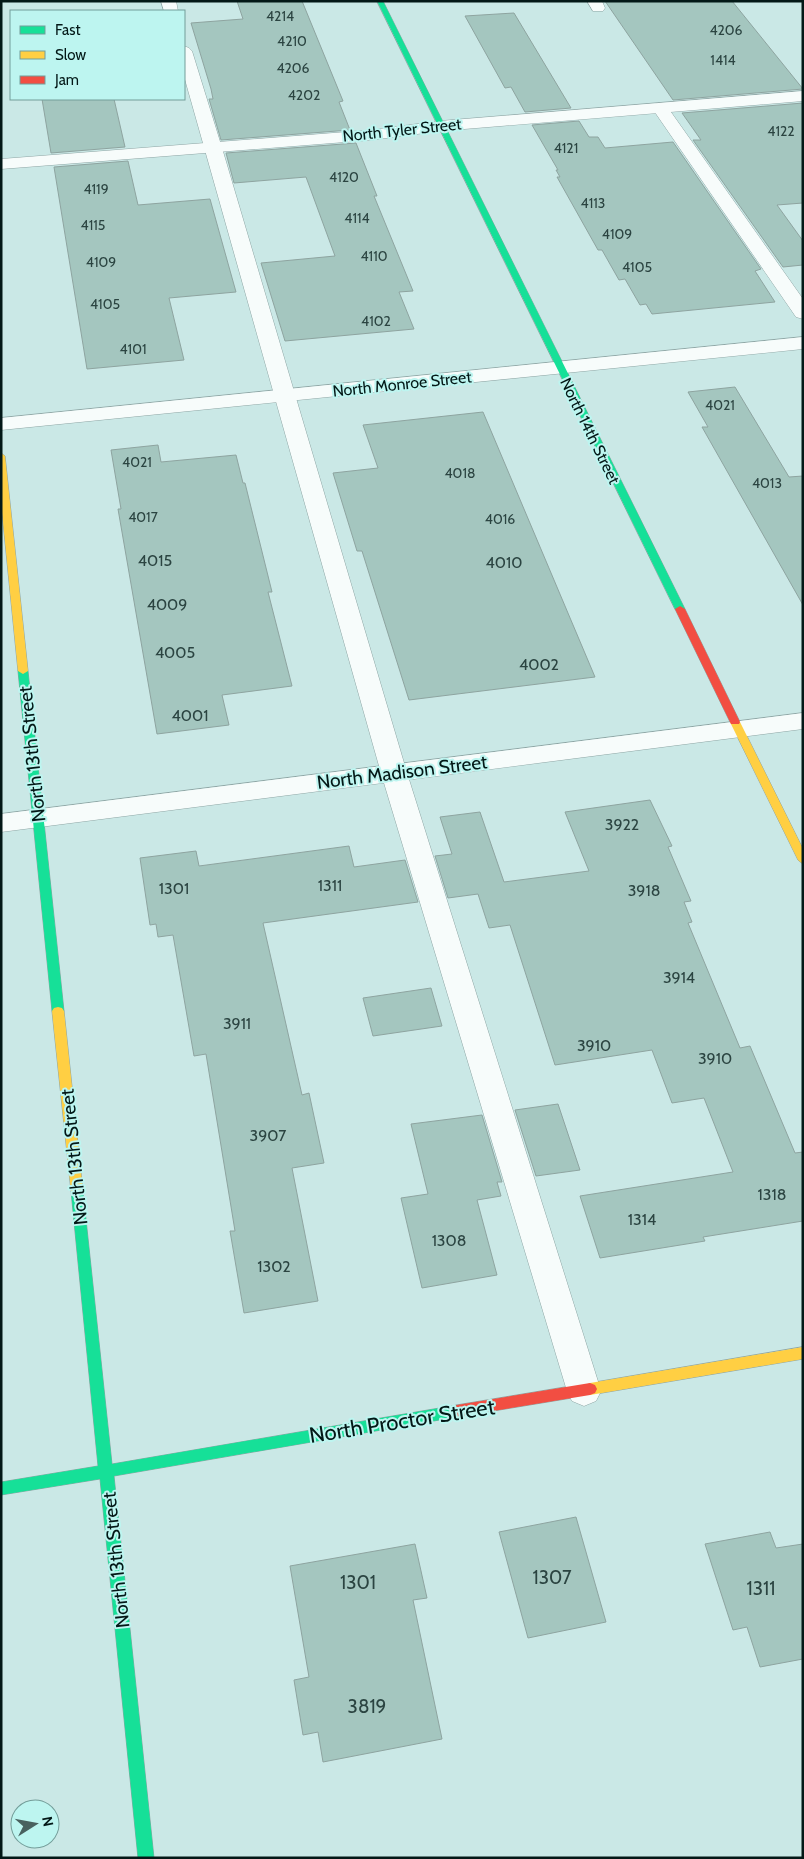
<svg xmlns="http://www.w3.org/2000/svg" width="804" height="1859" font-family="Cabin,sans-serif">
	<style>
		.building { fill: #a4c6bf; stroke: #8ea4a0 }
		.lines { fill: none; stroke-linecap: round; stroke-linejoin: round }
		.lane-casing { stroke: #8ea5a4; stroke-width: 1 }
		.street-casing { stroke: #8ea5a4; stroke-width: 1 }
		.fast-casing { stroke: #8ea5a4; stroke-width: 1 }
		.slow-casing { stroke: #8ea5a4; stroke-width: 1 }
		.jam-casing { stroke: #8ea5a4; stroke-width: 1 }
		.lane { fill: #f7fcfb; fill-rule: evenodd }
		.street { fill: #f7fcfb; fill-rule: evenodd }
		.fast { fill: #16e098; fill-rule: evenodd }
		.slow { fill: #ffcf43; fill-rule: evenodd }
		.jam { fill: #f24e42; fill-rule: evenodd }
		.labels { text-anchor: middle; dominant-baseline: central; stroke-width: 4; stroke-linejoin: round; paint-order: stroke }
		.far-number-label { font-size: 14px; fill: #2b4441 }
		.far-street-label { font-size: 16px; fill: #031817; stroke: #bdf5f0 }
		.number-label { font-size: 16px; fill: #2b4441 }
		.street-label { font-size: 19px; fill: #031817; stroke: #bdf5f0 }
		.near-number-label { font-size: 19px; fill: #2b4441 }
		.near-street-label { font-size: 22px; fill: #031817; stroke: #bdf5f0 }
	</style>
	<rect width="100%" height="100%" fill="#cae8e6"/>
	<path class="building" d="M237 1H302L343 101 339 102 350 130 221 140 209 99H213L211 89 191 23 243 19Z
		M605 1H732L803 89 673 100Z
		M514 13 571 108 525 112 511 87 505 88 465 16Z
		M42 99H114L125 147 51 153Z
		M803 103V203L777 205 803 241V265L783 267 693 140H701L682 113Z
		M579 121 589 137H598L605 148 673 142 761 269 755 271 775 302 652 314 646 304 640 305 625 279 619 280 602 250H598L557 177H560L556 170H558L532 125Z
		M356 143 377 196H374L413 291 399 292 414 329 285 341 261 263 335 256 306 177 234 183 226 153Z
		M128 161 138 205 210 199 236 292 169 298 184 360 87 369 54 167Z
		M735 387 789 477 803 476V605L702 427H708L688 392Z
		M483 412 595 677 409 700 362 551H357L333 473 378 468 363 425Z
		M158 445 161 462 236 455 243 483H245L272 592H268L292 686 222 695 229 725 157 734 118 509H121L111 450Z
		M650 800 672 846 668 847 691 901 684 902 692 922 688 923 740 1048 750 1046 795 1153 803 1152V1221L703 1237 705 1241 600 1258 580 1196 733 1172 704 1098 672 1103 652 1050 555 1065 510 925 489 928 478 894 448 898 435 856 452 854 440 817 480 812 504 882 589 871 565 812Z
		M349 846 354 867 405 860 418 902 263 923 302 1095 309 1093 324 1163 292 1168 318 1301 244 1313 230 1231H235L206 1054 194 1056 173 935 158 937 156 924 150 925 140 858 196 851 199 866Z
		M431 988 442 1026 373 1036 363 998Z
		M558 1104 580 1170 536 1176 515 1110Z
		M482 1115 502 1182H497L501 1196 477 1200 497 1275 422 1288 401 1198 428 1194 411 1124Z
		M576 1517 606 1622 528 1638 499 1532Z
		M770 1532 776 1548 803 1544V1659L760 1667 747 1627 733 1630 705 1544Z
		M415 1544 427 1598 413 1600 442 1739 323 1762 318 1732 303 1735 294 1680 309 1677 290 1566Z"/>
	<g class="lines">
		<defs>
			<path id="lane" d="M161 1H176L178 11H164Z
				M587 1H602L605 8 603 11H593Z
				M184 46 189 48 192 51 222 148 407 773 601 1391 596 1401 584 1406 572 1401 567 1391 381 773 184 76Z
				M660 103 666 105 803 299V319L796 317 652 108 654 105Z"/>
			<path id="street" d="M803 91V101L440 131 371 140 1 169V159L371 130 440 121Z
				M803 337V349L1 430V418Z
				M803 713V729L1 832V814Z"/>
			<path id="fast" d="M377 1H383L685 609 683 611 680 612 675 609Z
				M23 668 28 671 64 1011 62 1014H54L52 1011 18 671Z
				M77 1186 81 1187 83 1191 112 1464 457 1405 462 1407 464 1411 462 1415 457 1417 114 1476 154 1858H138L100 1479 1 1495V1482L98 1466 71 1191 73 1187Z"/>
			<path id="slow" d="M1 453 5 456 28 671 23 674 18 671 1 502Z
				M735 719 740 722 803 849V864L798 860 730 722Z
				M58 1007 62 1008 64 1011 83 1191 81 1195 77 1196 73 1195 71 1191 52 1011 54 1008Z
				M803 1347V1359L590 1395 585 1393 583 1389 585 1385 590 1383Z"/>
			<path id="jam" d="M680 606 685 609 740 722 739 724H731L730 722 675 609Z
				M590 1383 595 1385 597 1389 595 1393 590 1395 457 1417 452 1415 450 1411 452 1407 457 1405Z"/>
		</defs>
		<use href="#lane" class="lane-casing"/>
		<use href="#street" class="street-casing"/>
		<use href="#fast" class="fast-casing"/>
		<use href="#slow" class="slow-casing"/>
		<use href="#jam" class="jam-casing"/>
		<use href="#lane" class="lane"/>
		<use href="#street" class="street"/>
		<use href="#fast" class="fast"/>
		<use href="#slow" class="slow"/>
		<use href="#jam" class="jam"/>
	</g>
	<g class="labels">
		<g class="far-number-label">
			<text x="280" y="16">4214</text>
			<text x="726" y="30">4206</text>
			<text x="292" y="41">4210</text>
			<text x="723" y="60">1414</text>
			<text x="293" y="68">4206</text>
			<text x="304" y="95">4202</text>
			<text x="781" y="131">4122</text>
			<text x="566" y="148">4121</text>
			<text x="344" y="177">4120</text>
			<text x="96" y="189">4119</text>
			<text x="593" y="203">4113</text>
			<text x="357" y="218">4114</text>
			<text x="93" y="225">4115</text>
			<text x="617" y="234">4109</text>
			<text x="374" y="256">4110</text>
			<text x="101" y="262">4109</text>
			<text x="637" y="267">4105</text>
			<text x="105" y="304">4105</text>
			<text x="376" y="321">4102</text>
			<text x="133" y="349">4101</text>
			<text x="720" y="405">4021</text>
			<text x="137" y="462">4021</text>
			<text x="460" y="473">4018</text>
			<text x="767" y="483">4013</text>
			<text x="143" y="517">4017</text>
			<text x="500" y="519">4016</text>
		</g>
		<g class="far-street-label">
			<text transform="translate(402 130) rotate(-6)">North Tyler Street</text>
			<text transform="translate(402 384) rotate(-6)">North Monroe Street</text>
			<text transform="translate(590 431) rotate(64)">North 14th Street</text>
		</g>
		<g class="number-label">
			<text x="155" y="560">4015</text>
			<text x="504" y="562">4010</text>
			<text x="167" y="604">4009</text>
			<text x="175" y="652">4005</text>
			<text x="539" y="664">4002</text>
			<text x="190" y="715">4001</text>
			<text x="622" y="824">3922</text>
			<text x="330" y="885">1311</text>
			<text x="174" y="888">1301</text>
			<text x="644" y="890">3918</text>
			<text x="679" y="977">3914</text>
			<text x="237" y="1023">3911</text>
			<text x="594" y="1045">3910</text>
			<text x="715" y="1058">3910</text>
			<text x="268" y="1135">3907</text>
			<text x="772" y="1194">1318</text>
			<text x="642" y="1219">1314</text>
			<text x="449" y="1240">1308</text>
			<text x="274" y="1266">1302</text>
		</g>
		<g class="street-label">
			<text transform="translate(32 754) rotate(-96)">North 13th Street</text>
			<text transform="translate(402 772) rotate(-7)">North Madison Street</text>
			<text transform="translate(74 1157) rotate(-96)">North 13th Street</text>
			<text transform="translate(116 1560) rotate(-96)">North 13th Street</text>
		</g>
		<g class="near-number-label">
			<text x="552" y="1577">1307</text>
			<text x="358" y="1582">1301</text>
			<text x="761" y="1588">1311</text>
			<text x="367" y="1706">3819</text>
		</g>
		<g class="near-street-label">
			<text transform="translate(402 1421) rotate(-9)">North Proctor Street</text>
		</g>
	</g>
	<rect width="804" height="1859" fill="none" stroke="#031817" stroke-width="5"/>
	<rect x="10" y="10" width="175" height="90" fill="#bdf5f0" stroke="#739d99"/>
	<rect x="20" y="26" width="25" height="8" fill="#16e098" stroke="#739d99"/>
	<text x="55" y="35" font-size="15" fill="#031817">Fast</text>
	<rect x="20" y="51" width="25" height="8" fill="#ffcf43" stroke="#739d99"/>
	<text x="55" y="60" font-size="15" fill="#031817">Slow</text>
	<rect x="20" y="76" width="25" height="8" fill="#f24e42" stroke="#739d99"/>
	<text x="55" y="85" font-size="15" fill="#031817">Jam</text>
	<g transform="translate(35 1824) rotate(79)"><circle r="24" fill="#bdf5f0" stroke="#739d99"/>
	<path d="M0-4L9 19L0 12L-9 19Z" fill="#49615f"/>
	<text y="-8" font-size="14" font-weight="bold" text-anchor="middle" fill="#031817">N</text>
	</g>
</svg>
